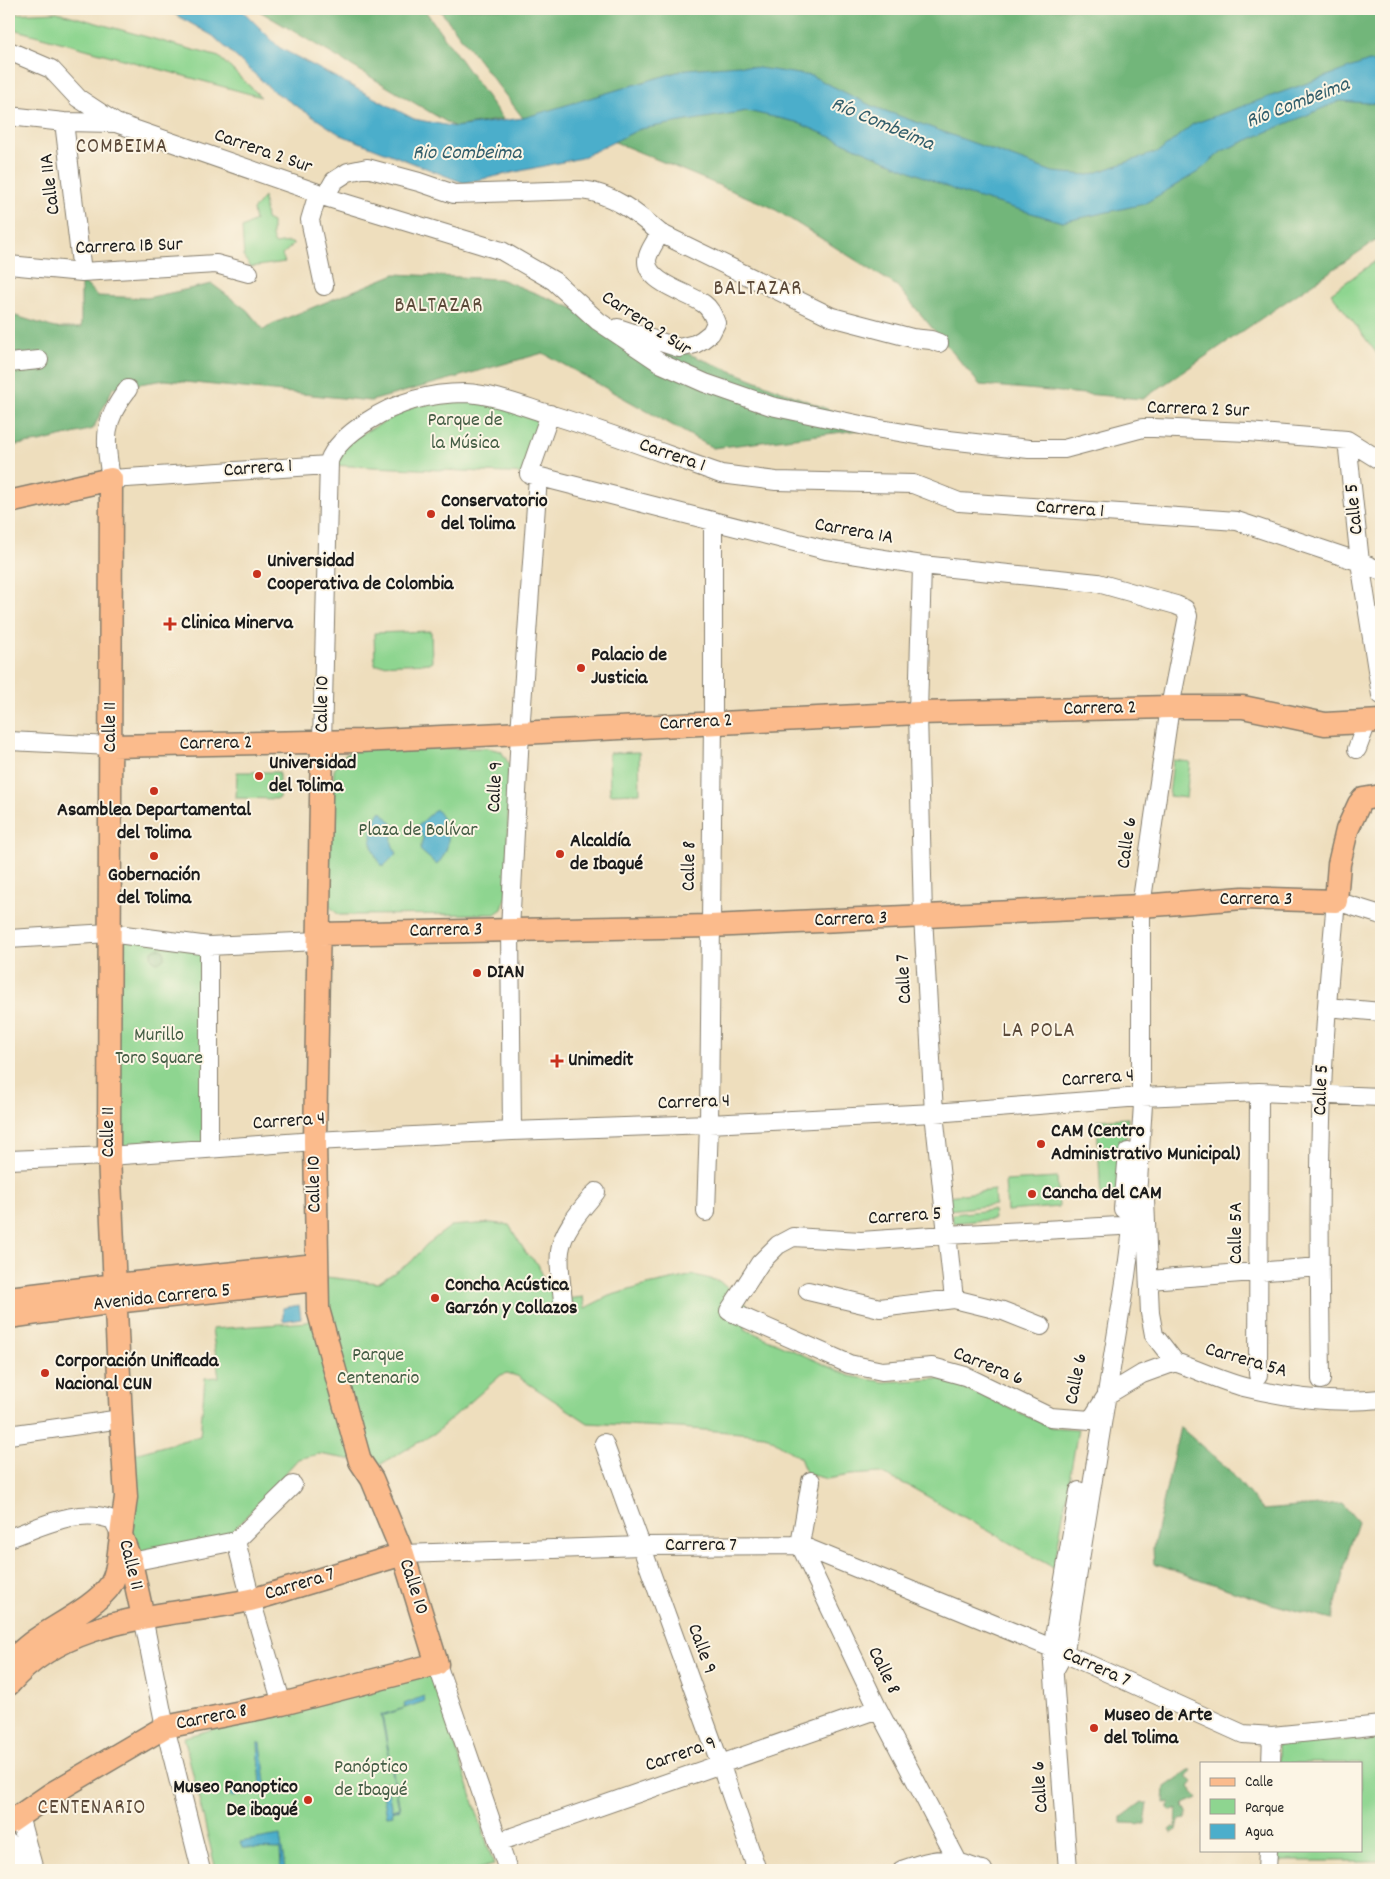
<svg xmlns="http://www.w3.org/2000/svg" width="1390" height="1879" font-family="Dekko,sans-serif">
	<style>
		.green { fill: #8ed590; stroke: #557856 }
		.forest { fill: #72b67a; stroke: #47694b }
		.water { fill: #4caecb; stroke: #346574 }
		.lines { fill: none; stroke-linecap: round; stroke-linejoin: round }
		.minor-casing { stroke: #857d6c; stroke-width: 20 }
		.major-casing { stroke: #857d6c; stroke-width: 25 }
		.minor { stroke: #fff; stroke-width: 18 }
		.major { stroke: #fbbb8c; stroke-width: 22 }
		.poi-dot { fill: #c8321e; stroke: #fcf5e5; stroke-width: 2 }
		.labels { text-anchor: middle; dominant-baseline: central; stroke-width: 4; stroke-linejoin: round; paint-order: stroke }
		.street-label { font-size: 20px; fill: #1c1c1c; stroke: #fcf5e5 }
		.park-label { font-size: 20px; fill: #445d45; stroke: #fcf5e5 }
		.poi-label { font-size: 20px; font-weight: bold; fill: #1c1c1c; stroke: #fcf5e5; text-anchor: start }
		.water-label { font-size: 21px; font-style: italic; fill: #325e6b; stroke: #fcf5e5 }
		.neighbourhood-label { font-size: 21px; letter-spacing: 1px; fill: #5c4a3a; stroke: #fcf5e5 }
	</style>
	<rect width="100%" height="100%" fill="#fcf5e5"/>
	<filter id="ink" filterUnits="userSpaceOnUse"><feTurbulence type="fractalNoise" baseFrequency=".02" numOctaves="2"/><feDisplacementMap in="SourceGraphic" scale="10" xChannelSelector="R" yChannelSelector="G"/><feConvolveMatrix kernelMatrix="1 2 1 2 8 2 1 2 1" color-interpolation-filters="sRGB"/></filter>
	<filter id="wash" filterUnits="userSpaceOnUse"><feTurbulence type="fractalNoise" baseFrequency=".0096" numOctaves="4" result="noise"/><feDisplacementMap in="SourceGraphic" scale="20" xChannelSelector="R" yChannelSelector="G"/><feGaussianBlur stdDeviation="1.12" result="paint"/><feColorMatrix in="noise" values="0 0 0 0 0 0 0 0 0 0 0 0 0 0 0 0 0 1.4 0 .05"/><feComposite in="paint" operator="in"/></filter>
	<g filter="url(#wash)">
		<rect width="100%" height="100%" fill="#eedebd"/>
		<path class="green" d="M57 12 219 57 261 97 9 28V14Z
			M264 197 266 219 272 222V237L275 244 289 242 294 244 282 255 285 262 251 267 244 258 242 228 255 221 253 210Z
			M1381 257V359L1331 293Z
			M434 396 550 414 529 474 328 465 340 445Z
			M431 631 432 663 375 665 374 633Z
			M487 748 501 751 509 764 507 895 502 909 495 914 339 915 330 907 328 895 334 770 343 756 356 749Z
			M639 752 640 793 610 794 609 753Z
			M1173 760 1190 762 1186 798 1169 796Z
			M237 772H279V799L236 798Z
			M109 933 209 946V1148L109 1156Z
			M1128 1118 1121 1200 1101 1201 1097 1120Z
			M1057 1178 1059 1207 1007 1211 1005 1181Z
			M994 1190 995 1205 949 1210 948 1196Z
			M993 1210 994 1219 953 1223 952 1214Z
			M491 1223 509 1225 526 1253 538 1264 544 1279 558 1300 583 1297 585 1308 609 1296 643 1286 694 1275 719 1281 749 1307 745 1329 850 1376 884 1382 939 1379 989 1398 1050 1427 1078 1429 1054 1568 909 1486 880 1473 851 1475 827 1479 806 1473 800 1458 765 1435 680 1428 588 1423 517 1376 507 1373 501 1375 435 1433 381 1464 372 1468 360 1461 319 1454 298 1459 224 1541 131 1562V1455L200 1436 205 1378 219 1377 212 1329 308 1322 318 1309 326 1277 378 1283 411 1262 426 1245 451 1226Z
			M424 1672 433 1677 494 1865 473 1870H216L184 1737Z
			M1381 1740V1861H1278V1850H1361V1763H1278V1741Z"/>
		<path class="forest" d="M256 9H424L503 119 455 127Z
			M439 9H1381V237L1143 399 980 385 897 286 771 207 615 142 523 118Z
			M395 274 500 279 875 428 713 448 543 353 371 401 165 380 113 388 93 429 39 442 9 446V314L55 328H81V279L97 296 147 298 212 284 247 310 264 330 272 324Z
			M151 955a7 7 0 1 1 14 0a7 7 0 1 1-14 0Z
			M1180 1427 1228 1469 1263 1510 1342 1503 1358 1522 1349 1549 1332 1620 1272 1604 1154 1564 1153 1548Z
			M1189 1770H1192L1187 1777 1193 1782 1189 1787 1198 1798 1184 1804 1183 1807 1187 1812V1819L1179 1820 1177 1830 1171 1833 1169 1830 1173 1827 1176 1828 1177 1809 1171 1811 1168 1808 1170 1802 1164 1803 1165 1787Z
			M1142 1802 1148 1804 1145 1824 1122 1823V1817Z"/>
		<path class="water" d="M158 9H241L280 48 414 119 455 127 523 118 687 69 739 65 812 76 872 106 1053 172 1089 175 1160 151 1193 124 1369 61 1381 64V104L1340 101 1222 151 1198 172 1144 204 1062 222 959 192 796 122 747 111 640 129 581 158 464 183 341 135 272 90 213 36 169 11Z
			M436 809C451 828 453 846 437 865L420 850 423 838 417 827Z
			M381 811 396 828C390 837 390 844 397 853L383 867C368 849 367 829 381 811Z
			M299 1305 301 1318 283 1321V1308Z
			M424 1696 425 1701 382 1716 400 1809 392 1811 393 1815 387 1816 381 1783 386 1782 392 1810 399 1808 381 1715 405 1708 404 1704Z
			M258 1743H261L267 1790 232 1797 231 1791 261 1787Z
			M280 1835 285 1870H281L280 1849 242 1848 240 1842Z"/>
	</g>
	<g filter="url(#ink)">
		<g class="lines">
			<defs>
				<path id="minor" d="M9 51 51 69 78 98 116 123
					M9 116 64 122 116 123 318 193 325 197 502 251 554 281 598 321 662 364 705 383 771 406 875 428 940 439 1029 449H1064L1143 428H1154L1248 432 1347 440 1381 461
					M64 122 82 272
					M318 193 310 220 324 286
					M325 197 334 181 348 172 367 168 419 182 454 194 581 190C612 193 637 213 660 233L832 317 912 338 931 340 939 343
					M9 265 82 272 216 264 249 273
					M618 328 679 348 695 344 702 340 711 333 716 323C713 316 711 309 704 304 689 293 647 283 647 261 647 253 656 241 660 233
					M9 363 39 360
					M128 389C102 422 105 439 111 479L328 465
					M550 414 529 474 826 550 922 565 1098 583 1176 605 1185 609 1188 616 1170 707 1141 906V1097L1143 1104 1138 1182 1126 1276 1067 1640 1064 1653 1054 1671
					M1347 440 1360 562 1381 695
					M922 565 918 713 923 916 934 1113 954 1299
					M9 741 111 746
					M322 743 329 461C335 444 354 430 368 421 397 402 431 393 465 393 491 394 517 404 542 412 603 430 662 453 721 474L776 481 913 484 959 502 1237 521 1360 562 1381 571
					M1357 749 1367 722
					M9 939 109 933 209 946 318 941
					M209 946V1148
					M1327 1007 1381 1012
					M512 1131 510 930 520 733 538 477
					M9 1160 109 1156 315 1141 512 1131 709 1124 934 1113 1141 1097 1259 1092 1381 1097
					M1143 1195 1145 1200 1150 1313 1154 1335 1175 1362
					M1123 1209 1128 1152
					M706 1212 709 1124 713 722V522
					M1120 1226 946 1235 861 1241 793 1237 778 1245 760 1263 729 1311 849 1364 882 1371 932 1367 965 1376 1050 1417 1091 1420 1107 1395 1142 1374 1175 1362C1198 1370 1221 1381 1244 1387 1289 1398 1335 1404 1381 1399
					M1149 1280 1320 1267
					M808 1291 880 1308 954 1299 1003 1311 1041 1326
					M563 1302C562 1286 558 1267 560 1251 563 1229 582 1209 596 1192
					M1258 1375 1259 1092
					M1321 1380C1320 1285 1318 1189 1322 1093 1324 1029 1330 965 1336 901L1381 915
					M9 1435 121 1419
					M604 1443 720 1763 757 1870
					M811 1481 800 1545 878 1709 958 1862 959 1870
					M9 1538C41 1527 79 1506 113 1520L121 1535
					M236 1541 251 1600 282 1704
					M403 1554 641 1546 800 1545 1064 1653 1243 1734 1272 1736 1381 1725
					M121 1568 131 1562 236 1541 293 1485
					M143 1617 165 1727 201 1870
					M437 1664 508 1870
					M1271 1763 1272 1736
					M19 1816 34 1870
					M498 1842 878 1709
					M9 1843 15 1850 21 1870
					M902 1870C921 1863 940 1856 960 1863 968 1865 975 1869 983 1870
					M1068 1870 1052 1649 1079 1491
					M1267 1870 1268 1850"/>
				<path id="major" d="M9 502 111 479 109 1156 121 1419 126 1497 121 1535 131 1562 143 1617
					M111 746 360 741 918 713 1170 707H1243L1325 724 1381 721
					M319 934 710 926 1141 906 1243 898 1336 901 1339 864 1347 830 1359 804 1363 799 1381 796
					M9 1298 115 1285 316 1265
					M9 1317 115 1302 316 1280
					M13 1658C21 1652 28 1645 37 1639 57 1625 99 1604 111 1584 119 1571 118 1553 121 1538
					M9 1684C69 1614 167 1618 250 1600 267 1596 284 1590 301 1585 335 1575 369 1564 403 1554
					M9 1823 51 1794 165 1727 282 1704 437 1664 403 1554 372 1479 360 1461 318 1309 315 1141 322 743"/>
			</defs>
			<use href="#minor" class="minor-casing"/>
			<use href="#major" class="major-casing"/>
			<use href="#minor" class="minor"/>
			<use href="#major" class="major"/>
		</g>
	</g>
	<g class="poi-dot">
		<circle cx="431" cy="514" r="5"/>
		<circle cx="257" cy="574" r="5"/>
		<path d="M167.5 616.5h5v5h5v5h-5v5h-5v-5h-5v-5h5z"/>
		<circle cx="581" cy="668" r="5"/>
		<circle cx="259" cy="776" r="5"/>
		<circle cx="154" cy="791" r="5"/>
		<circle cx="560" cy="854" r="5"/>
		<circle cx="154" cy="856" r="5"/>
		<circle cx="477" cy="973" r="5"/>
		<path d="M554.5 1053.5h5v5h5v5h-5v5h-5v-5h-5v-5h5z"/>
		<circle cx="1041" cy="1144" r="5"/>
		<circle cx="1032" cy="1194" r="5"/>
		<circle cx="435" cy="1298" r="5"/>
		<circle cx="45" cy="1373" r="5"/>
		<circle cx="1094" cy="1728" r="5"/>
		<circle cx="308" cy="1800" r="5"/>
	</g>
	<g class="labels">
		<g class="street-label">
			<text transform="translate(263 152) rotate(19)">Carrera 2 Sur</text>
			<text transform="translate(51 184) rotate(-97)">Calle 11A</text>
			<text transform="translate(129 247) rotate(-2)">Carrera 1B Sur</text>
			<text transform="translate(646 324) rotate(33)">Carrera 2 Sur</text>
			<text transform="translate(1198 410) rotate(2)">Carrera 2 Sur</text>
			<text transform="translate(672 456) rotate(19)">Carrera 1</text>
			<text transform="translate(258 469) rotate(-4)">Carrera 1</text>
			<text transform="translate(1355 509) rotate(-96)">Calle 5</text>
			<text transform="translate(1070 510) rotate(4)">Carrera 1</text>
			<text transform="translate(854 532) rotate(10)">Carrera 1A</text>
			<text transform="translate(323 704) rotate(-89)">Calle 10</text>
			<text transform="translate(1100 709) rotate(-1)">Carrera 2</text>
			<text transform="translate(696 723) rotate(-3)">Carrera 2</text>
			<text transform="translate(111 727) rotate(-90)">Calle 11</text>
			<text transform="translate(216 744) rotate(-1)">Carrera 2</text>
			<text transform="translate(496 787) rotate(-87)">Calle 9</text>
			<text transform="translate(1128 843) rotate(-82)">Calle 6</text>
			<text transform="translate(690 866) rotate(-89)">Calle 8</text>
			<text x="1256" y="900">Carrera 3</text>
			<text transform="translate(851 920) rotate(-2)">Carrera 3</text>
			<text transform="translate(446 931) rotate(-1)">Carrera 3</text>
			<text transform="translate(905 979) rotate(-93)">Calle 7</text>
			<text transform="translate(1098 1079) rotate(-4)">Carrera 4</text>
			<text transform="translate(1322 1090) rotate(-88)">Calle 5</text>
			<text transform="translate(694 1103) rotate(-2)">Carrera 4</text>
			<text transform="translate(289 1122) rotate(-4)">Carrera 4</text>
			<text transform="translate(109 1132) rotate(-90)">Calle 11</text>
			<text transform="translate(315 1184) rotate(-91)">Calle 10</text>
			<text transform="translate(905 1217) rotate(-4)">Carrera 5</text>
			<text transform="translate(1237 1233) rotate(-90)">Calle 5A</text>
			<text transform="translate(162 1298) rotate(-6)">Avenida Carrera 5</text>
			<text transform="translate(1246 1361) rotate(16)">Carrera 5A</text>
			<text transform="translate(988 1367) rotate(22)">Carrera 6</text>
			<text transform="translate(1077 1379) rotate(-79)">Calle 6</text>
			<text x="701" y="1546">Carrera 7</text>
			<text transform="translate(130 1565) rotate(76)">Calle 11</text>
			<text transform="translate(300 1585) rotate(-17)">Carrera 7</text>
			<text transform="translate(413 1587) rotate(72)">Calle 10</text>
			<text transform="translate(701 1649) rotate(70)">Calle 9</text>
			<text transform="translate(1096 1668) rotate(24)">Carrera 7</text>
			<text transform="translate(883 1671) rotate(64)">Calle 8</text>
			<text transform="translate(212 1718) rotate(-11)">Carrera 8</text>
			<text transform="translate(681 1755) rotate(-19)">Carrera 9</text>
			<text transform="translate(1041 1787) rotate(-94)">Calle 6</text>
		</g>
		<g class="park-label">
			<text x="465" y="421">Parque de<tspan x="465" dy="23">la Música</tspan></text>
			<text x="418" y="831">Plaza de Bolívar</text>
			<text x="159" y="1036">Murillo<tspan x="159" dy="23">Toro Square</tspan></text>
			<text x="378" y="1356">Parque<tspan x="378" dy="23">Centenario</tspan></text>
			<text x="371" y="1768">Panóptico<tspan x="371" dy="23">de Ibagué</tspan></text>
		</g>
		<g class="poi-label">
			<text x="441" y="502">Conservatorio<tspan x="441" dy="23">del Tolima</tspan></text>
			<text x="267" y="562">Universidad<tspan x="267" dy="23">Cooperativa de Colombia</tspan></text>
			<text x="181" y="624">Clinica Minerva</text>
			<text x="591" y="656">Palacio de<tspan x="591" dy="23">Justicia</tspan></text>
			<text x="269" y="764">Universidad<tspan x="269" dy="23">del Tolima</tspan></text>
			<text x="154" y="811" text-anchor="middle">Asamblea Departamental<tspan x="154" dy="23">del Tolima</tspan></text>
			<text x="570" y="842">Alcaldía<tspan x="570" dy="23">de Ibagué</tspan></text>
			<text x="154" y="876" text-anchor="middle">Gobernación<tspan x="154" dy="23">del Tolima</tspan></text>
			<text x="487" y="973">DIAN</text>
			<text x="568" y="1061">Unimedit</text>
			<text x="1051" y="1132">CAM (Centro<tspan x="1051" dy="23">Administrativo Municipal)</tspan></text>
			<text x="1042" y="1194">Cancha del CAM</text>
			<text x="445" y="1286">Concha Acústica<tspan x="445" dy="23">Garzón y Collazos</tspan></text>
			<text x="55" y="1362">Corporación Unificada<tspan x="55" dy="23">Nacional CUN</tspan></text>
			<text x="1104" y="1716">Museo de Arte<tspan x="1104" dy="23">del Tolima</tspan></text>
			<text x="298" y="1788" text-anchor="end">Museo Panoptico<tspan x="298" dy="23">De ibagué</tspan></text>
		</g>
		<g class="water-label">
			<text transform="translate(1298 104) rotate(-21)">Río Combeima</text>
			<text transform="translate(882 125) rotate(23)">Río Combeima</text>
			<text x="467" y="154">Rio Combeima</text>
		</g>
		<g class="neighbourhood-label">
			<text x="122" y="148">COMBEIMA</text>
			<text x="758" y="290">BALTAZAR</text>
			<text x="439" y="307">BALTAZAR</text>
			<text x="1039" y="1032">LA POLA</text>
			<text x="92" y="1809">CENTENARIO</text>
		</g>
	</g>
	<rect width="1390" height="1879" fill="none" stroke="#fcf5e5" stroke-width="30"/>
	<rect x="1200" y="1762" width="162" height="90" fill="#fcf5e5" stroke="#a29e95"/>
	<rect x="1210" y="1778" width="25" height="8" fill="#fbbb8c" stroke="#a29e95"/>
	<text x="1245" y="1786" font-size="15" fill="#1c1c1c">Calle</text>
	<rect x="1210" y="1799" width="25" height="15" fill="#8ed590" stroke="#a29e95"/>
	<text x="1245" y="1812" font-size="15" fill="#1c1c1c">Parque</text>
	<rect x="1210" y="1824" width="25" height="15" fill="#4caecb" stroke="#a29e95"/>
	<text x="1245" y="1836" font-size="15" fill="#1c1c1c">Agua</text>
</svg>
